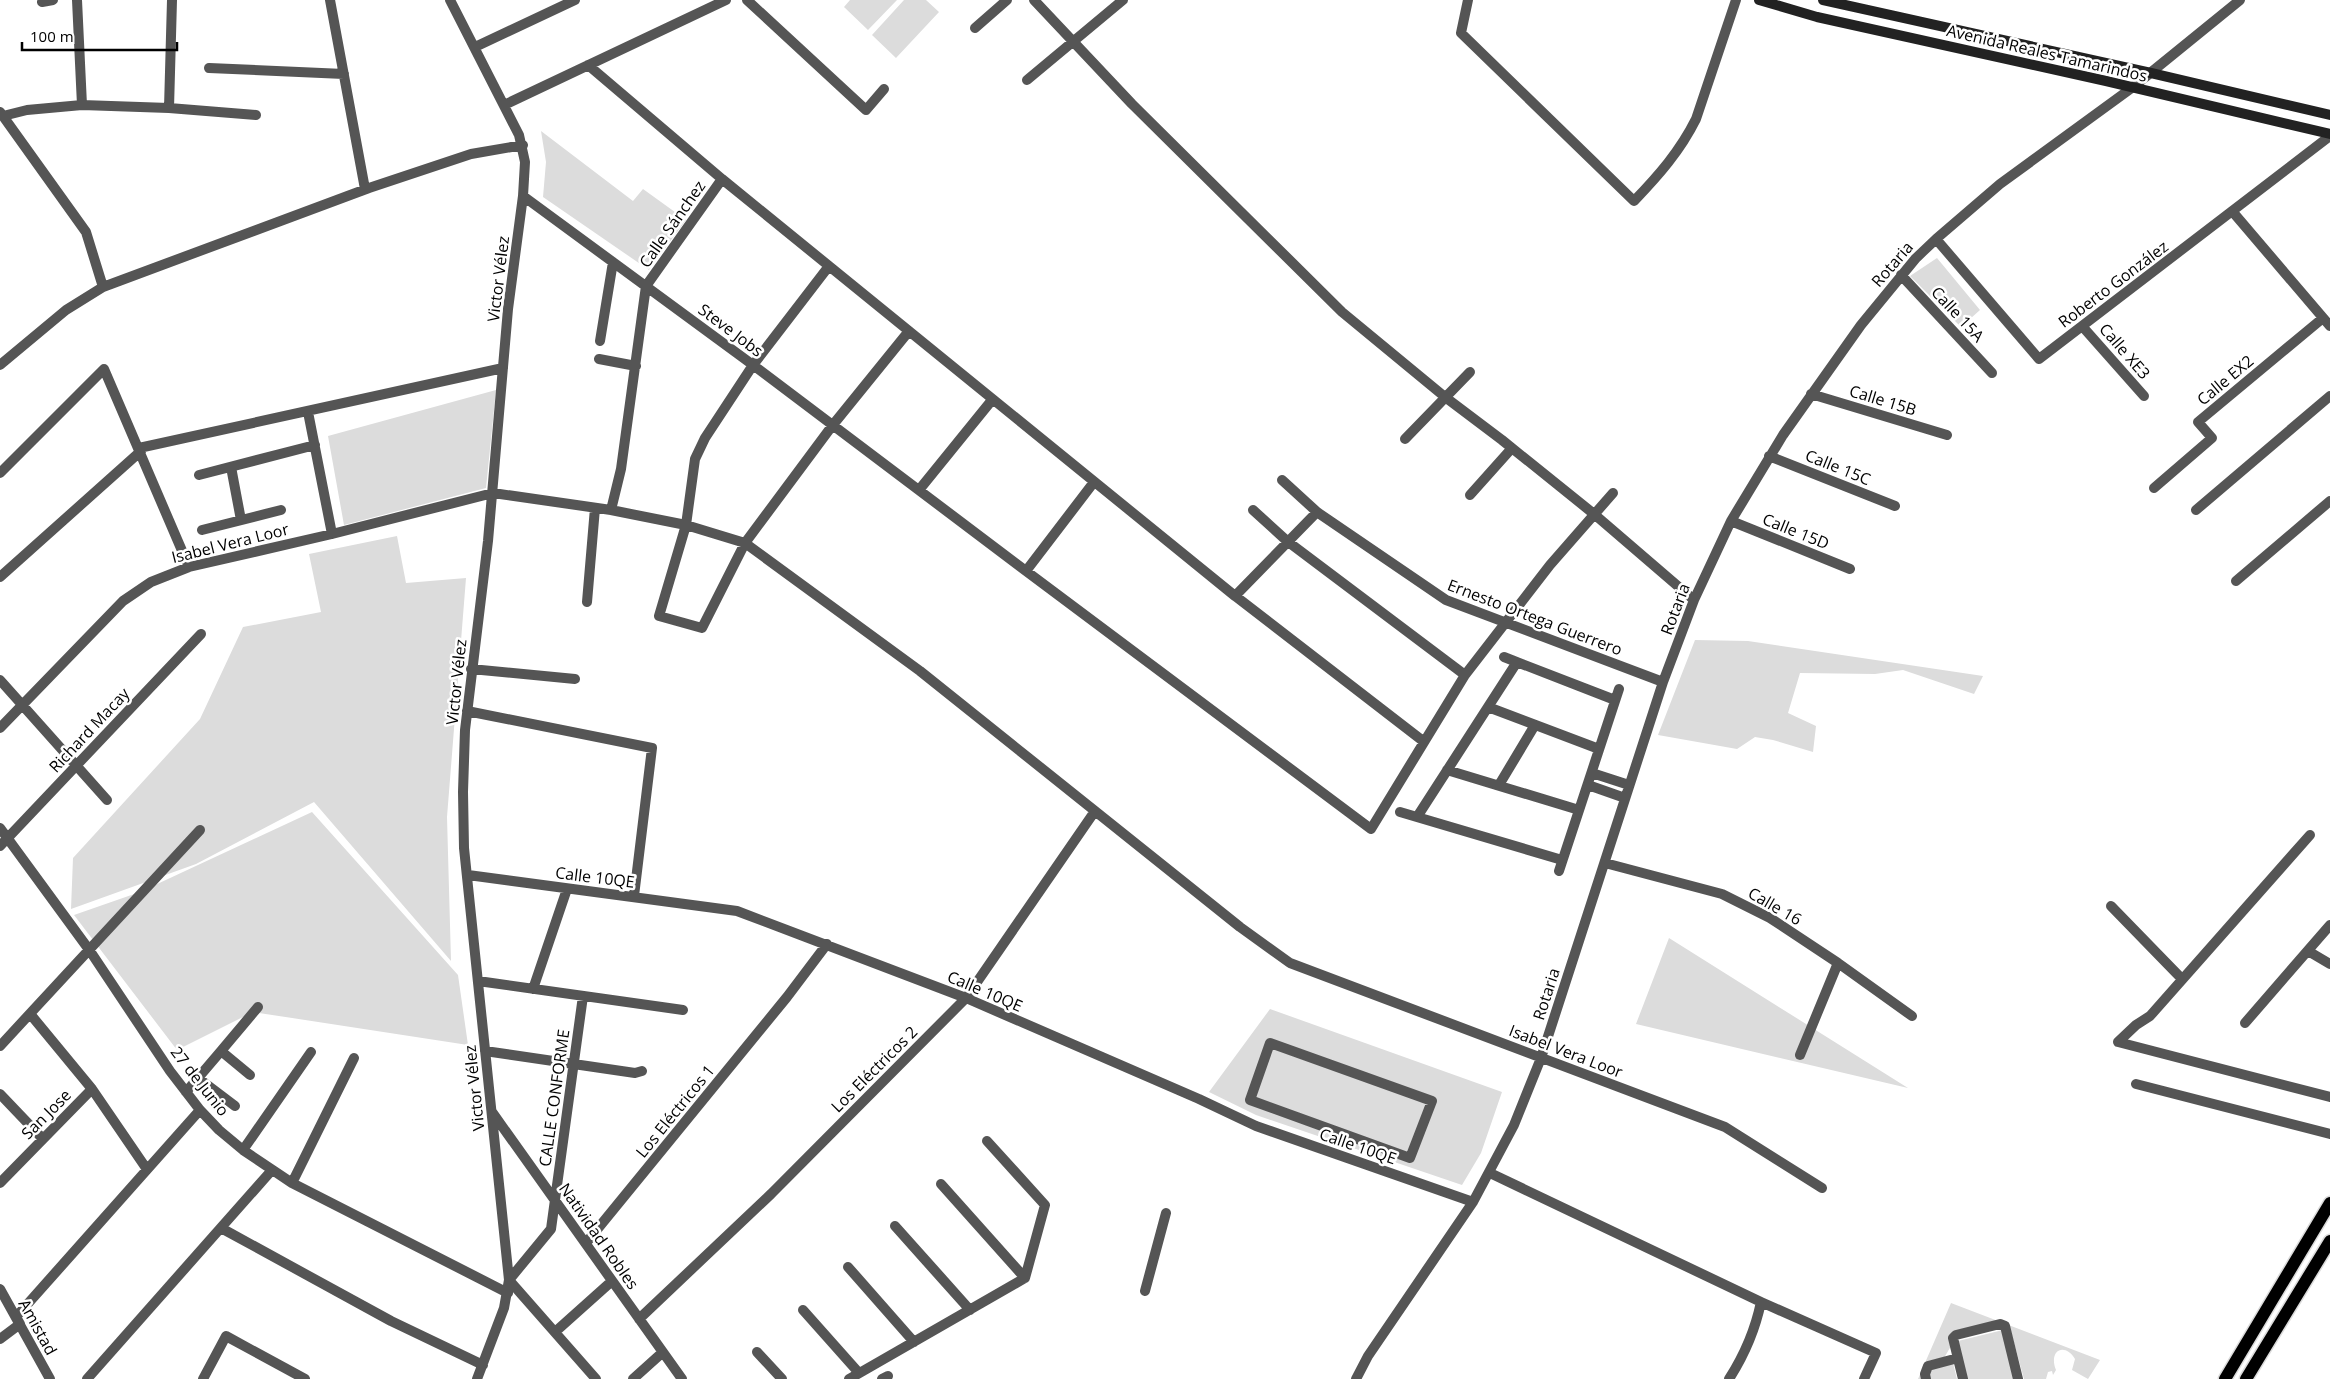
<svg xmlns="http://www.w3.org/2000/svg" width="2330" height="1379" font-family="'Open Sans',sans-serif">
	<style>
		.green { fill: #dcdcdc }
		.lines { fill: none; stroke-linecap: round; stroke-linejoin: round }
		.primary-casing { stroke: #dbdbdb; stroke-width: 15 }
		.street { stroke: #555; stroke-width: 10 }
		.secondary { stroke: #222; stroke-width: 10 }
		.primary { stroke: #000; stroke-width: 12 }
		.labels { text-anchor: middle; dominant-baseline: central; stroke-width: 5; stroke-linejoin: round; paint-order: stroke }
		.street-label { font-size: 16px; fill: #000; stroke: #fff }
	</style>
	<rect width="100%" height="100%" fill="#fff"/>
	<path class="green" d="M850 0H897L868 30 844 7Z
		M904 0H926L939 12 896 58 872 35Z
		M541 131 633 201 643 189 686 220 649 270 543 197 546 162Z
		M1937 258 1980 310 1961 327 1910 276Z
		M496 390 486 488 344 525 328 436Z
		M397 536 406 583 466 578 447 817 451 961 314 802 196 864 71 909 73 858 200 719 243 627 321 612 309 554Z
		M1695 640 1748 641 1983 676 1974 694 1903 670 1875 674 1800 673 1788 713 1816 726 1813 752 1773 740 1755 737 1737 749 1658 735Z
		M312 812 458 975 468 1045 253 1012 177 1050 74 915 140 892Z
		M1669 938 1908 1088 1636 1024Z
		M1270 1009 1502 1092 1481 1153 1462 1185 1256 1115 1209 1092Z
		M1951 1303 2100 1360 2088 1379 2072 1370 2075 1359C2065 1342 2048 1350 2056 1370L2053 1375 2052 1371 2048 1372 2046 1379H2024L2010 1328 1954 1331 1951 1346 1944 1358 1928 1361 1923 1379H1918Z
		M2003 1330 2015 1379H1967L1958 1341Z
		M1953 1363 1957 1379H1931L1929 1369Z"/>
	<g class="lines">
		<defs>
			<path id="primary" d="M2225 1379 2330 1203
				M2246 1379 2330 1241"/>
		</defs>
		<use href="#primary" class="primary-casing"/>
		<path class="street" d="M330 0 365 189
			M450 0 519 135 525 162 523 196 508 309 488 541 465 730 463 792 464 848 509 1280 504 1308 477 1379
			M747 0 866 110 884 89
			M1034 0 1132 104 1342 312 1445 397 1502 440 1594 514 1694 600
			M1468 0 1461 33 1634 201C1659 175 1680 151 1696 119L1736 0
			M42 2 53 0
			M975 28 1007 0
			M475 47 575 0
			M588 65 722 179 1235 596 1317 512
			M209 68 344 74
			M1027 80 1123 0
			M82 101V105L169 108 256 115
			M504 105 726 0
			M169 108 172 0
			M0 112 86 232 103 287
			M3 116 27 110 82 105 77 0
			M523 196 753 365 1026 571 1094 482
			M2232 211 2330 326
			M1936 239 2039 359 2330 136
			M829 266 753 365 705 438 695 459 686 525 659 616 702 628 745 543 832 426 909 331
			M1901 275 1992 373
			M2082 326 2144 396
			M600 341 613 262
			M599 359 636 366
			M0 365 66 310 103 287 369 188 471 154 523 145
			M1811 394 1947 435
			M308 412 332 534
			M1405 439 1470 372
			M1769 456 1895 506
			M231 467 241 520
			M0 473 104 369 189 567
			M199 475 315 445
			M1282 480 1317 512 1446 600 1663 682
			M2154 488 2212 438 2198 422 2323 318
			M919 490 992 400
			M1470 495 1512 448
			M611 510 621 469 646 286 722 179
			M1253 510 1287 541 1465 675
			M2196 510 2330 396
			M1731 521 1850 569
			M202 530 281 510
			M1026 571 1371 829 1465 675 1550 565 1613 493
			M0 577 141 451 139 448 503 368
			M2236 581 2330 501
			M1230 592 1423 741
			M587 602 595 508
			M1504 657 1615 700
			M471 669 575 679
			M0 680 107 800
			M1488 707 1599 749
			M467 711 652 748 634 896
			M0 728 123 601 151 582 189 567 332 534 493 493 611 510 686 525 745 543 920 671 1240 927 1290 963 1725 1127 1822 1188
			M1447 770 1579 810
			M1592 773 1629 785
			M1499 785 1535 725
			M1588 785 1625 798
			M1400 812 1562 860
			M1417 817 1517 662
			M0 828 90 951 170 1071 200 1110 219 1130 243 1150 292 1183 508 1293
			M2310 835 2150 1016 2136 1025 2118 1042 2330 1097
			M0 846 201 634
			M1605 863 1722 894 1770 918 1838 963 1912 1016
			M1559 871 1619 689
			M468 875 737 911 966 998 1199 1099 1256 1126 1473 1202
			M2111 906 2182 979
			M2308 951 2330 964
			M478 981 683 1010
			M533 989 567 889
			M583 996 551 1229 509 1280 596 1379
			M31 1015 92 1089 146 1168
			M2245 1023 2330 925
			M1270 1043 1432 1101 1410 1158 1250 1100Z
			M0 1046 200 830
			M221 1051 258 1007
			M485 1051 635 1073 642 1071
			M1800 1055 1838 963
			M198 1078 235 1106
			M2136 1084 2330 1134
			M186 1092 221 1051 250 1075
			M0 1094 42 1138
			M492 1112 682 1379
			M243 1150 311 1052
			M1490 1173 1761 1302C1755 1331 1745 1354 1729 1379
			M0 1183 92 1089
			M292 1183 354 1058
			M941 1184 1025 1278
			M895 1226 970 1310
			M221 1228 391 1321 483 1365
			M586 1243 787 997 827 944
			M848 1267 914 1342
			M0 1289 50 1379
			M1145 1291 1166 1213
			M1761 1302 1876 1353 1864 1379
			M803 1310 859 1373
			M639 1319 771 1194 966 998 1095 811
			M555 1332 612 1281
			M0 1339 20 1324 16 1317 200 1110
			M757 1352 782 1379
			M87 1379 272 1170
			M203 1379 226 1336 305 1379
			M633 1379 663 1352
			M849 1379 1025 1278 1045 1205 987 1141
			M882 1379 888 1376
			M1356 1379 1368 1356 1473 1202 1514 1125 1541 1058 1663 682 1694 600 1731 521 1783 435 1861 325 1916 258 1936 239 2000 184 2133 87 2240 0
			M1926 1379 1925 1374 1928 1366 1958 1358
			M1963 1379 1953 1338 1956 1335 2000 1324 2005 1326 2018 1379"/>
		<path class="secondary" d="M1759 0 1817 17 2106 81 2330 134
			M1823 0 2151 73 2330 115"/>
		<use href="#primary" class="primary"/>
	</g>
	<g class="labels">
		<g class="street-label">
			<text transform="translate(2047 53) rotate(13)">Avenida Reales Tamarindos</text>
			<text transform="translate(672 224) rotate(-55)">Calle Sánchez</text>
			<text transform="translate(1892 264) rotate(-49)">Rotaria</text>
			<text transform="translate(498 279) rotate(-83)">Victor Vélez</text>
			<text transform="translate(2113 284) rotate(-37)">Roberto González</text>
			<text transform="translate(1958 314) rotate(47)">Calle 15A</text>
			<text transform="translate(731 330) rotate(37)">Steve Jobs</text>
			<text transform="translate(2125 351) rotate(49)">Calle XE3</text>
			<text transform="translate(2225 380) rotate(-40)">Calle EX2</text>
			<text transform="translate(1883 400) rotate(17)">Calle 15B</text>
			<text transform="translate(1838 467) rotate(22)">Calle 15C</text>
			<text transform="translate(1796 531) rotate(22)">Calle 15D</text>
			<text transform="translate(230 543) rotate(-14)">Isabel Vera Loor</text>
			<text transform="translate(1675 609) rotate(-69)">Rotaria</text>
			<text transform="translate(1535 617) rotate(21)">Ernesto Ortega Guerrero</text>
			<text transform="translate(456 682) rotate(-84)">Victor Vélez</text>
			<text transform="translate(89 730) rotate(-47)">Richard Macay</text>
			<text transform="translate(595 877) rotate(7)">Calle 10QE</text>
			<text transform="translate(1775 906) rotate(30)">Calle 16</text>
			<text transform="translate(985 991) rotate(23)">Calle 10QE</text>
			<text transform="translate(1546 994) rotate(-72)">Rotaria</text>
			<text transform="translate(1566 1051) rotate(21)">Isabel Vera Loor</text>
			<text transform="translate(874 1069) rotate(-45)">Los Eléctricos 2</text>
			<text transform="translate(200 1081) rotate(52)">27 de Junio</text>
			<text transform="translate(474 1088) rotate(-96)">Victor Vélez</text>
			<text transform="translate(554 1098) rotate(-82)">CALLE CONFORME</text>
			<text transform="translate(675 1111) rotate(-51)">Los Eléctricos 1</text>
			<text transform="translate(46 1114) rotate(-45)">San Jose</text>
			<text transform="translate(1358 1146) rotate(19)">Calle 10QE</text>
			<text transform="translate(599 1236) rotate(55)">Natividad Robles</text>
			<text transform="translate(38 1327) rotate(61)">Amistad</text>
		</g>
	</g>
	<path d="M22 42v8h155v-8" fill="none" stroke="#000000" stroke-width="2.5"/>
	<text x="30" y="42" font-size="15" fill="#000000" stroke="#ffffff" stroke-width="4" paint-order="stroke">100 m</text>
</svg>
